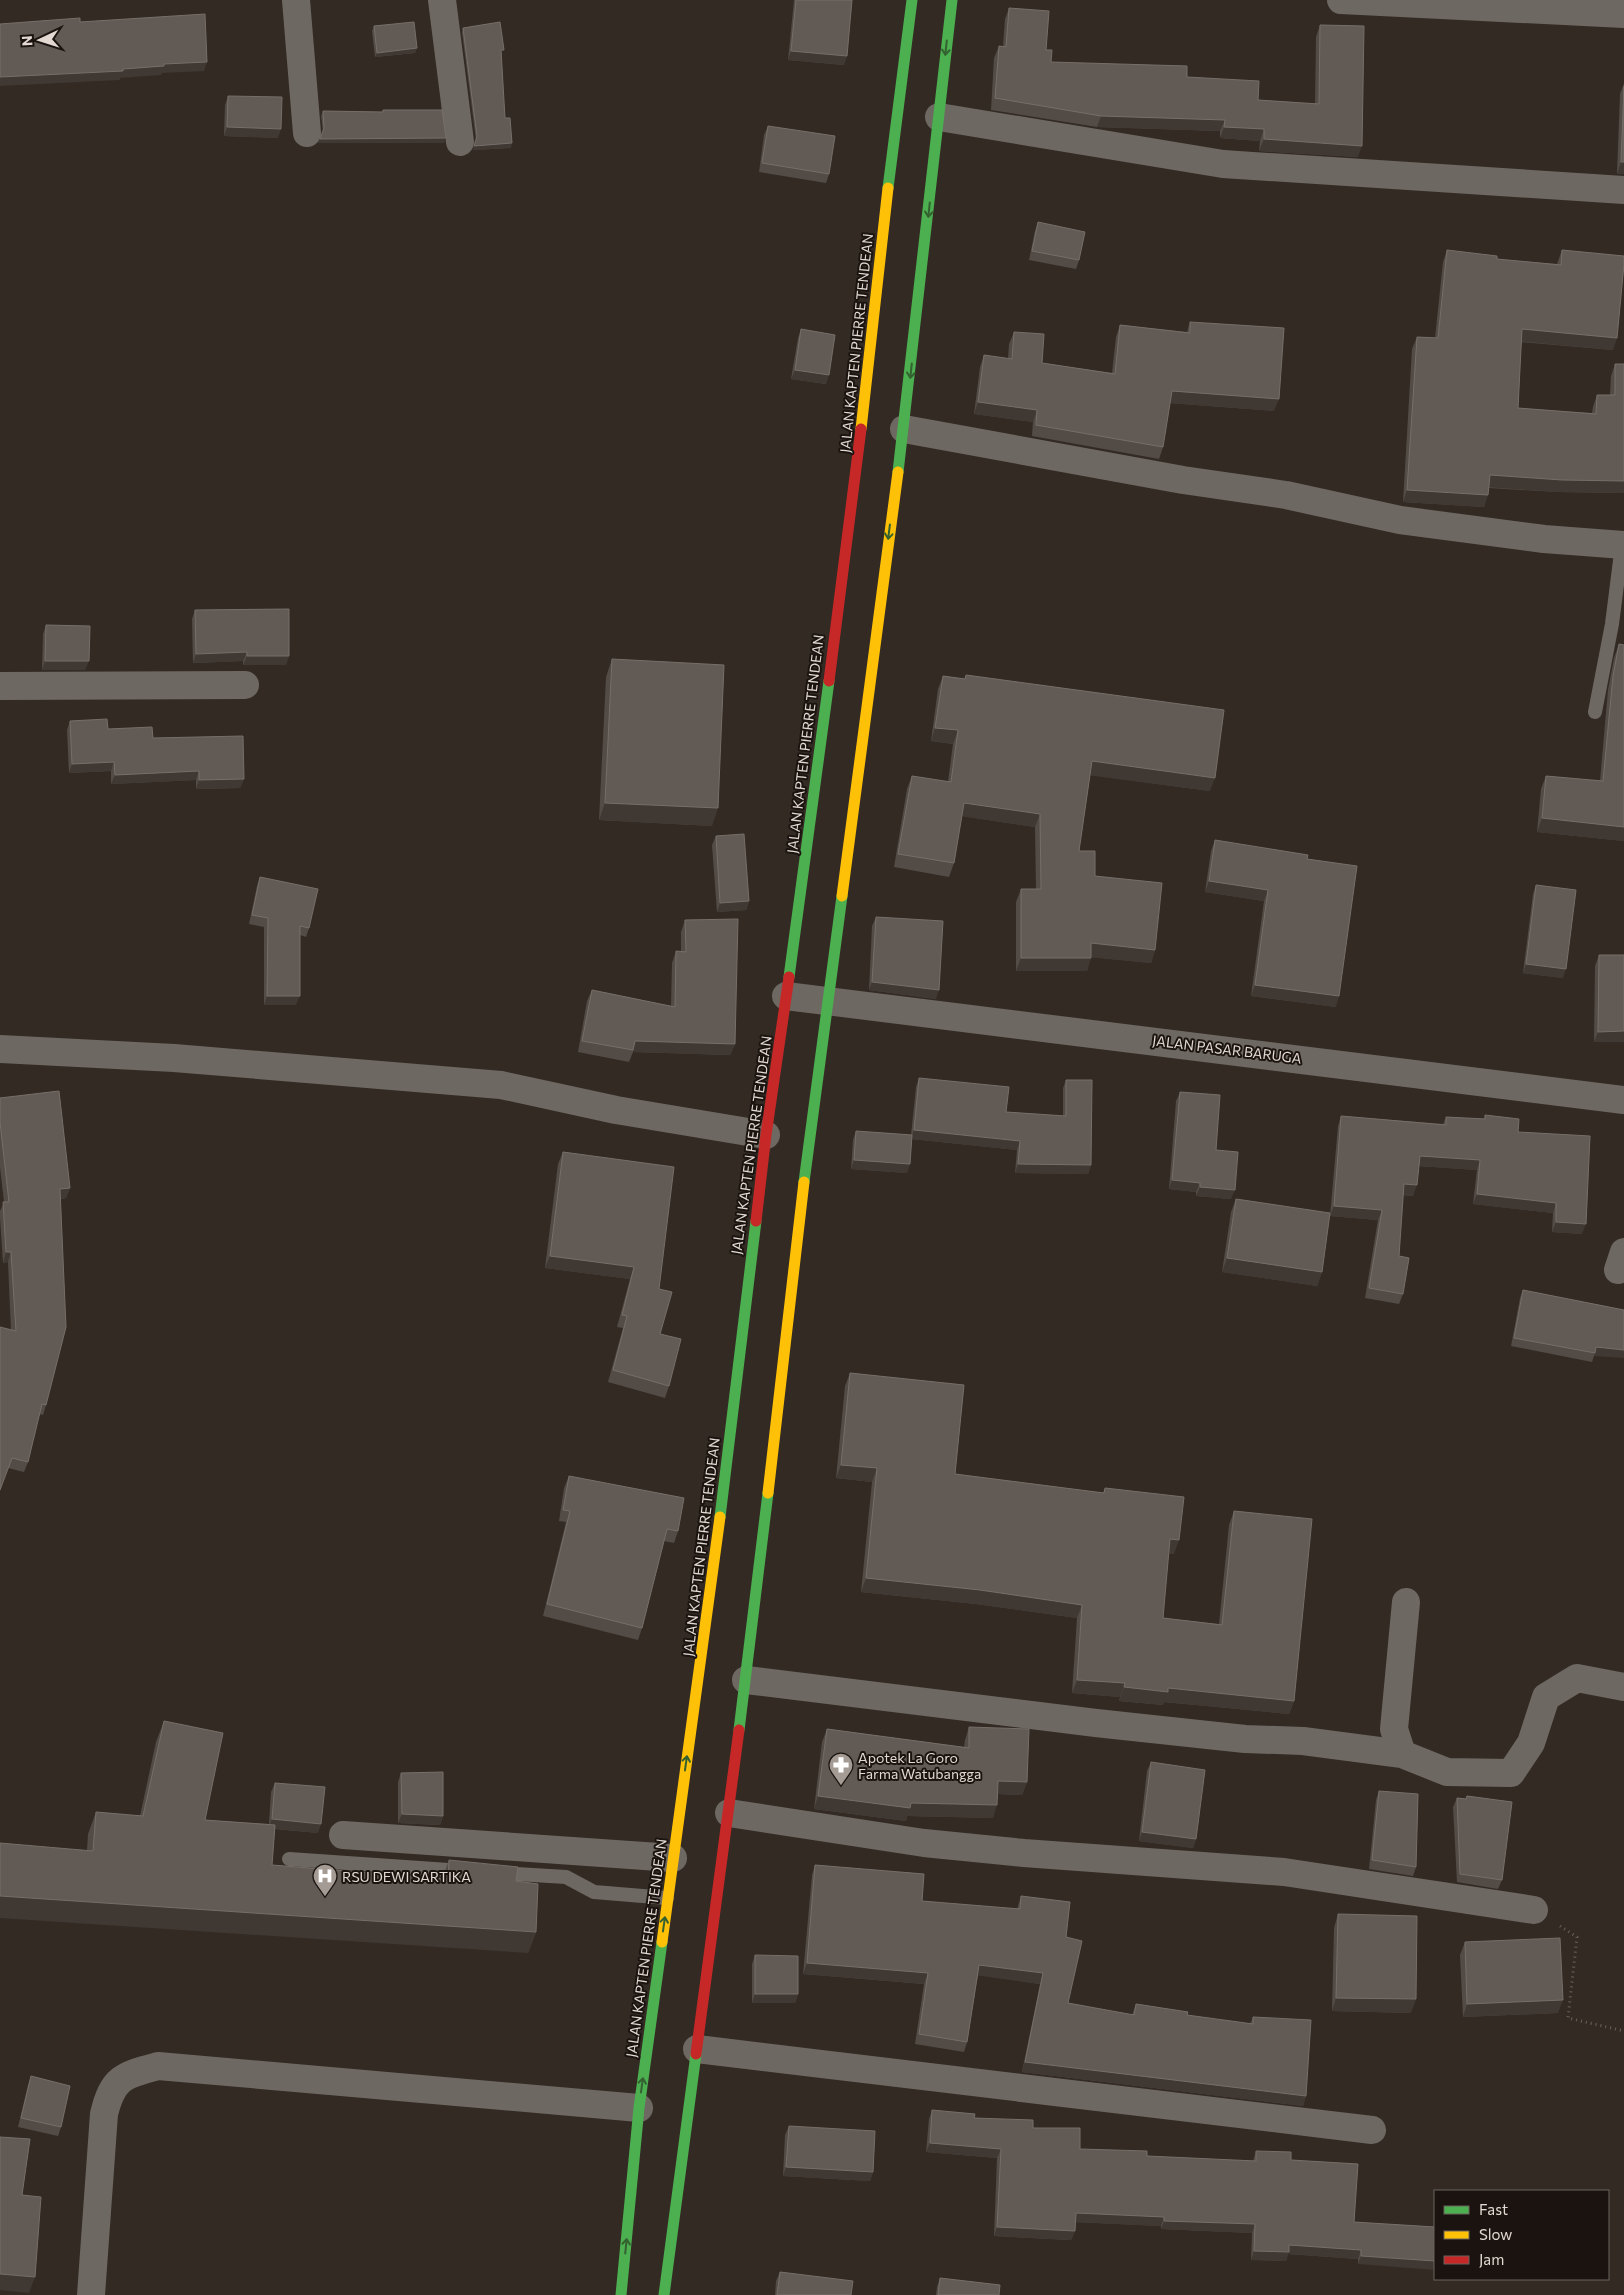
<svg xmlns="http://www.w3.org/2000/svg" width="1624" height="2295" font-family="Commissioner,sans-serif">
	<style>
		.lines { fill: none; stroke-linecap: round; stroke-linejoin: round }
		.path { stroke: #69635f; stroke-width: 3; stroke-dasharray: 1 4; stroke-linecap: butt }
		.lane { stroke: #6e6863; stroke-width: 14 }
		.street { stroke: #6e6863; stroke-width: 28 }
		.fast { stroke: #4caf50; stroke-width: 11 }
		.slow { stroke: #ffc107; stroke-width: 11 }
		.jam { stroke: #c62828; stroke-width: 11 }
		.wall { fill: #534c46 }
		.shaded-wall { fill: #403832 }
		.building { fill: #625b55; stroke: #766e68 }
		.oneway { stroke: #336130 }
		.labels { text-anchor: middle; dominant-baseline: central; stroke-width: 4; stroke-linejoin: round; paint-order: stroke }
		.street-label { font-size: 14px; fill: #e3d8d2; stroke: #1a130f }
		.poi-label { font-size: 14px; fill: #e3d8d2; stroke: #1a130f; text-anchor: start }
	</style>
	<rect width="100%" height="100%" fill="#332a24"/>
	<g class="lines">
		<path class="path" d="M1560 1926 1577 1937 1568 2018 1624 2031"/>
		<path class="lane" d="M1595 712 1612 624 1622 545
			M289 1859 463 1871
			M500 1873 566 1877 594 1892 667 1898"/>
		<path class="street" d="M296 0 307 133
			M442 0 460 142
			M1341 0 1624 14
			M939 117 1223 164 1624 190
			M904 429 1183 480 1286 495 1400 520 1544 539 1624 545
			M0 686 245 685
			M786 996 1624 1100
			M0 1049 174 1058 501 1085 616 1110 766 1135
			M1618 1270 1624 1252
			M746 1680 1096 1723 1245 1739 1303 1741 1402 1754 1394 1729 1406 1602
			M1402 1754 1447 1772 1511 1773 1531 1743 1546 1697 1577 1678 1624 1687
			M729 1813 924 1843 1024 1853 1284 1872 1534 1910
			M343 1835 673 1858
			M697 2049 1372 2130
			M91 2295 104 2114C113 2077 124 2075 158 2066L639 2108"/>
		<path class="fast" d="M888 188 912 0
			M898 472 952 0
			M789 977 829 681
			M804 1182 842 896
			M720 1517 756 1221
			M739 1730 768 1493
			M621 2295 639 2108 662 1942
			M664 2295 696 2054"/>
		<path class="slow" d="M861 429 888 188
			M842 896 898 472
			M768 1493 804 1182
			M662 1942 720 1517"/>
		<path class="jam" d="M829 681 861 429
			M756 1221 766 1135 789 977
			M696 2054 739 1730"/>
	</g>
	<path class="wall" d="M794 0H796L844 65 788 60Z
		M1009 8 1046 50 1051 62 1187 77 1258 100 1315 104 1316 37 1320 25 1358 157 1259 151 1260 141 1220 138V131L1097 127 991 110 994 58 999 46H1003L1005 19Z
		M374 26 417 48 415 53 375 57 372 31Z
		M463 28 502 54 501 55 505 118 511 148 473 150 476 140 462 32Z
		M1624 83V174H1617L1620 94Z
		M228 96 278 138 224 136 225 105Z
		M383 110 444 143H318L323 132 321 116 323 111 382 112Z
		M768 126 829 174 826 183 759 172 764 135Z
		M1038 222 1079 260 1076 269 1029 260 1035 231Z
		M1447 250 1497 259 1557 264 1562 250 1613 350 1521 342 1518 408 1592 413 1593 407 1597 395H1610L1611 376 1615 364 1624 493 1558 492 1489 488 1484 507 1403 502 1412 349 1417 337 1435 338 1443 262Z
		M1190 322 1274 411 1170 403 1163 447 1159 459 1032 436 1033 422 974 414 980 367 984 355 1008 359 1009 344 1014 332 1042 363 1112 373 1116 337 1120 325 1187 332Z
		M801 329 826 384 791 379 798 338Z
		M195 610 286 665H243V661L193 663 192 619Z
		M46 625 85 670H42L43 634Z
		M1619 644 1624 645V841L1537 832 1541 789 1546 776 1600 781 1608 690 1614 658Z
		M612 659 712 826 599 820 606 677Z
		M966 675 1210 791 1090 775 1079 851 1095 876 1155 950 1151 963 1091 957 1087 971H1016V902L1021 889H1036L1035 827 962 816 954 863 949 877 894 867 907 789 912 776 948 782 953 744 931 741 938 689 943 676 965 679Z
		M70 721 153 738 244 779 240 788 196 789V780L111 784V771L69 773 67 730Z
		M716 836 749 901 746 910 717 912 712 845Z
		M1215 840 1307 859 1336 1007 1251 996 1264 901 1205 892 1211 851Z
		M260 877 309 928 306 937 300 935 296 1005H264V927L249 924 257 886Z
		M1536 885 1563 978 1523 973 1533 894Z
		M876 917 936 999 869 990 872 926Z
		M685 920 735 1044 730 1055 633 1052 629 1062 578 1052 587 1001 592 990 671 1006 672 963 676 951H681V932Z
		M1599 955 1624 1042H1594L1595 966Z
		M919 1078 1006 1112 1063 1116V1088L1066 1080 1091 1165 1088 1174 1015 1173 1017 1150 912 1139 907 1173 851 1169 853 1140 856 1131 911 1135 916 1087Z
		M1180 1092 1231 1199 1196 1196V1192L1169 1189 1176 1101Z
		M0 1098 70 1188 66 1198 61 1199 46 1405 43 1415 39 1414 28 1462 24 1472 8 1468 11 1330 8 1262 3 1263 0 1217V1211L4 1202 0 1167Z
		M1485 1115 1518 1132 1582 1234 1552 1232 1553 1213 1473 1204 1477 1170 1419 1166 1413 1196 1403 1195 1399 1256 1403 1294 1399 1304 1365 1298 1378 1220 1330 1216 1338 1126 1341 1116 1443 1124 1446 1117 1484 1119Z
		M563 1152 659 1289 660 1334 669 1386 665 1398 608 1382 623 1328 617 1327 630 1279 545 1268 558 1164Z
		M1236 1199 1322 1272 1317 1286 1222 1272 1231 1212Z
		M1523 1290 1624 1310 1594 1356 1592 1362 1511 1346 1520 1298Z
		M850 1373 955 1474 1103 1493 1105 1488 1174 1554 1168 1553 1163 1618 1219 1624 1229 1525 1234 1511 1294 1701 1289 1714 1164 1702 1163 1705 1119 1701 1120 1697 1072 1693 1077 1618 976 1604 861 1592 872 1482 836 1478 845 1386Z
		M569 1476 678 1531 674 1543 664 1541 642 1628 638 1640 543 1616 566 1522 559 1521 564 1488Z
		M164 1721 205 1820 269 1824 271 1792 275 1783 318 1833 275 1829 272 1865 442 1879 449 1860 516 1881 536 1932 528 1953 87 1850 88 1834 96 1812 140 1816 156 1742Z
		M969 1727 1027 1782 1022 1795 998 1794 993 1818 907 1816 906 1821 814 1809 822 1742 827 1729 964 1747 965 1740Z
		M1151 1762 1196 1839 1193 1848 1139 1841 1147 1771Z
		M401 1773 443 1816 440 1825 398 1823V1782Z
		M1379 1791 1416 1867 1413 1876 1369 1869 1376 1800Z
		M1467 1796 1502 1880 1498 1889 1457 1882 1453 1807 1457 1798 1466 1799Z
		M815 1865 922 1901 1017 1909 1021 1896 1066 1937 1068 2003 1132 2015 1136 2004 1187 2015 1250 2024 1253 2017 1306 2096 1303 2106 1022 2072 1040 1984 978 1975 967 2042 964 2052 915 2044 924 1984 803 1974 812 1875Z
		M1338 1914 1411 2013 1332 2011 1334 1928Z
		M1465 1942 1558 2013 1463 2017 1460 1955Z
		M755 1955 798 1994 795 2003H752V1964Z
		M31 2076 61 2127 58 2136 18 2127 28 2085Z
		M932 2110 1033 2128 1080 2149 1147 2156 1253 2161 1256 2151 1291 2160 1354 2222 1435 2227 1358 2264V2259L1288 2254 1286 2261 1251 2260 1252 2233 1161 2229V2226L1075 2222V2231L1071 2240 994 2236 997 2158 926 2152 929 2119Z
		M789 2126 873 2172 870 2181 783 2176 785 2135Z
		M780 2272 851 2295H775L776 2281Z
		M940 2278 999 2295H936L937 2287Z"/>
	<path class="shaded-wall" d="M417 48 415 53 375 57 377 53Z
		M791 51 847 56 844 65 788 60Z
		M207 62 204 71 162 73 161 75 120 78V80L0 86V77L123 69 164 64Z
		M1101 116 1225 120 1220 131 1097 127Z
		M227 127 281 129 278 138 224 136Z
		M1224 127 1264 129 1260 141 1220 138Z
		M446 138 444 143H318L320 139Z
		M1264 139 1362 146 1358 157 1259 151Z
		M512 143 511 148 473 150 474 146Z
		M1621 162H1624V174H1617Z
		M1522 329 1617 338 1613 350 1517 341Z
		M795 370 829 375 826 384 791 379Z
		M1172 391 1279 399 1274 411 1168 403Z
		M978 402 1037 410 1033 422 974 414Z
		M1490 475 1624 481V493L1558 492 1485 487Z
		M1407 490 1488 495 1484 507 1403 502Z
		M247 652 243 661 193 663 196 654Z
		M247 656H289L286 665H243Z
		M45 661H89L85 670H42Z
		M935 728 958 730 953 744 931 741Z
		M1092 761 1215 778 1210 791 1087 775Z
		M114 762 111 771 69 773 72 764Z
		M199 771 196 780 111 784 115 775Z
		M244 779 240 788 196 789 199 780Z
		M605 803 718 808 712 826 599 820Z
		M964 803 1040 814 1035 827 960 816Z
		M1542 818 1624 827V841L1537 832Z
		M1209 881 1268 890 1264 901 1205 892Z
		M749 901 746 910 717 912 720 903Z
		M1091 943 1155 950 1151 963 1087 957Z
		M1021 958H1091L1087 971H1016Z
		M1526 964 1566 969 1563 978 1523 973Z
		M872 982 939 990 936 999 869 990Z
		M1255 985 1339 996 1336 1007 1251 996Z
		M267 996H300L296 1005H264Z
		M1624 1031V1042H1594L1598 1032Z
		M635 1041 735 1044 730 1055 633 1052Z
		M914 1130 1020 1141 1017 1150 911 1139Z
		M1420 1156 1480 1160 1477 1170 1417 1166Z
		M854 1160 910 1164 907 1173 851 1169Z
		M1018 1164 1091 1165 1088 1174 1015 1173Z
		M1172 1180 1200 1183 1196 1192 1169 1189Z
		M1404 1184 1417 1185 1413 1196 1400 1194Z
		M1200 1187 1235 1190 1231 1199 1196 1196Z
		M70 1188 66 1198 56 1199 60 1189Z
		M1477 1194 1556 1203 1553 1213 1473 1204Z
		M1334 1206 1382 1210 1378 1220 1330 1216Z
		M1556 1222 1586 1224 1582 1234 1552 1232Z
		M6 1252H11L8 1262 3 1263Z
		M550 1256 634 1267 630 1279 545 1268Z
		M1227 1258 1322 1272 1317 1286 1222 1272Z
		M1596 1347 1624 1350V1358L1594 1356Z
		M841 1465 877 1468 872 1482 836 1478Z
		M1170 1539 1179 1540 1174 1554 1165 1553Z
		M866 1578 980 1590 1082 1605 1077 1618 976 1604 861 1592Z
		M1077 1680 1125 1683 1120 1697 1072 1693Z
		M1124 1687 1168 1688 1294 1701 1289 1714 1164 1702 1163 1705 1119 1701Z
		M998 1781 1027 1782 1022 1795 993 1794Z
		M818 1796 911 1803 997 1805 993 1818 907 1816 906 1821 814 1809Z
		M402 1814 443 1816 440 1825 398 1823Z
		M272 1819 321 1824 318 1833 268 1828Z
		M1142 1832 1196 1839 1193 1848 1139 1841Z
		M0 1896 536 1932 528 1953 0 1918Z
		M807 1963 928 1973 924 1984 803 1974Z
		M979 1965 1043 1973 1040 1984 975 1975Z
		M755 1994H798L795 2003H752Z
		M1336 1998 1416 1999 1411 2013 1332 2011Z
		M1563 2000 1558 2013 1463 2017 1467 2004Z
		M1025 2062 1306 2096 1303 2106 1022 2072Z
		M930 2143 1001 2149 997 2158 926 2152Z
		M786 2167 873 2172 870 2181 783 2176Z
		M1076 2213 1164 2217 1161 2226 1072 2222Z
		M1164 2221 1255 2224 1252 2233 1161 2229Z
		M997 2227 1075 2231 1071 2240 994 2236Z
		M1289 2245 1361 2250 1358 2259 1288 2254 1286 2261 1251 2260 1254 2251Z
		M1361 2256 1435 2261V2270L1358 2264Z
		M0 2274 35 2277 29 2293 0 2290Z"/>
	<path class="building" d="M796 0H852L847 56 791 51Z
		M1009 8 1049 11 1046 50H1052L1051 62 1187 66V77L1259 81 1258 100 1319 104 1320 25 1364 26 1362 146 1264 139V129L1224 127 1225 120 1101 116 995 98 999 46 1006 47Z
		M205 14 207 62 164 64V66L123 69V71L0 77V24L80 18V22Z
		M414 22 417 48 377 53 374 26Z
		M500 22 504 50H501L505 118H510L512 143 474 146 477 136 463 28Z
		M1624 86V162H1621Z
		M228 96 282 97 281 129 227 127Z
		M383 110H442L446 138 320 139 324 128 323 111 383 112Z
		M768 126 835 136 829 174 762 163Z
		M1038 222 1085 232 1079 260 1032 251Z
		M1447 250 1497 256V259L1561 265 1562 250 1624 256V264L1617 338 1522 329 1518 408 1596 414 1597 395H1615V364H1624V481L1562 480 1490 475 1488 495 1407 490 1417 337 1438 338Z
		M1190 322 1284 328 1279 399 1172 391 1163 447 1036 425 1037 410 978 402 984 355 1012 359 1014 332 1044 334 1042 363 1115 374 1120 325 1190 333Z
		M801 329 835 335 829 375 795 370Z
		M289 609V656H247V652L196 654 195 610Z
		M46 625 90 626 89 661H45Z
		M1619 644 1624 645V827L1542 818 1546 776 1603 781 1613 676Z
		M612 659 724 665 718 808 605 803Z
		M966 675 1224 710 1215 778 1092 761 1079 851H1095V876L1162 883 1155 950 1091 943V958H1021V889H1041L1040 814 964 803 954 863 898 854 912 776 951 782 958 730 935 728 943 676 965 679Z
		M107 719 108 729 152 727 153 738 243 736 244 779 199 780V771L115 775 114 762 72 764 70 721Z
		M744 834 749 901 720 903 716 836Z
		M1215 840 1308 855 1307 859 1357 866 1339 996 1255 985 1268 890 1209 881Z
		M260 877 318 889 309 928 300 926V996H267L268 918 252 915Z
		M1536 885 1576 890 1566 969 1526 964Z
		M876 917 943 921 939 990 872 982Z
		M738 919 735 1044 635 1041 633 1050 582 1041 592 990 675 1007 676 951 686 952 685 920Z
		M1599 955H1624V1031L1598 1032Z
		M919 1078 1009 1087 1006 1112 1066 1116V1080H1092L1091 1165 1018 1164 1020 1141 914 1130Z
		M59 1091 70 1188 60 1189 66 1327 46 1405 42 1404 28 1462 12 1458 0 1490V1327L16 1331 11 1252H6L3 1202H9L0 1122V1098Z
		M1180 1092 1220 1095 1216 1150 1238 1152 1235 1190 1200 1187V1183L1172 1180Z
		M1485 1115 1519 1119 1518 1132 1590 1136 1586 1224 1556 1222V1203L1477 1194 1480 1160 1420 1156 1417 1185 1404 1184 1399 1256 1409 1258 1403 1294 1369 1288 1382 1210 1334 1206 1341 1116 1446 1125V1117L1485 1119Z
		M856 1131 912 1135 910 1164 854 1160Z
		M563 1152 674 1167 659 1289 672 1292 660 1334 681 1339 669 1386 613 1370 627 1316 622 1315 634 1267 550 1256Z
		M1236 1199 1330 1213 1322 1272 1227 1258Z
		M1523 1290 1624 1310V1350L1596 1347 1595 1353 1514 1338Z
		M850 1373 964 1385 955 1474 1104 1493 1105 1488 1184 1497 1179 1540 1170 1539 1163 1618 1222 1625 1234 1511 1312 1519 1294 1701 1168 1688V1692L1124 1687 1125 1683 1077 1680 1082 1605 980 1590 866 1578 877 1468 841 1465Z
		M569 1476 684 1498 678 1531 667 1529 642 1628 547 1604 570 1511 563 1510Z
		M164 1721 223 1733 205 1820 275 1825 272 1865 448 1879 449 1860 518 1867 516 1881 538 1884 536 1932 0 1896V1843L93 1851 96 1812 143 1816Z
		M969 1727 1029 1729 1027 1782 998 1781 997 1805 911 1803 910 1808 818 1796 827 1729 969 1748Z
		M1151 1762 1205 1770 1196 1839 1142 1832Z
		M443 1772V1816L402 1814 401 1773Z
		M275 1783 325 1787 321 1824 272 1819Z
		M1379 1791 1418 1794 1416 1867 1372 1860Z
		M1467 1796 1512 1802 1502 1880 1460 1874 1457 1798 1466 1799Z
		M815 1865 924 1874 922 1901 1020 1909 1021 1896 1070 1902 1066 1937 1082 1941 1068 2003 1134 2015 1136 2004 1188 2012 1187 2015 1253 2024V2017L1311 2020 1306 2096 1025 2062 1043 1973 979 1965 967 2042 919 2034 928 1973 807 1963Z
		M1338 1914 1417 1916 1416 1999 1336 1998Z
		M1560 1938 1563 2000 1467 2004 1465 1942Z
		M755 1955 798 1956V1994H755Z
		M31 2076 70 2086 61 2127 21 2118Z
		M932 2110 975 2114 974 2118 1033 2120V2128H1080V2149L1147 2151V2156L1256 2161V2151L1291 2152V2160L1358 2164 1354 2222 1435 2227V2261L1361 2256V2250L1289 2245V2252L1254 2251 1255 2224 1164 2221V2217L1076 2213 1075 2231 997 2227 1001 2149 930 2143Z
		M789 2126 875 2131 873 2172 786 2167Z
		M0 2137 30 2139 22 2195 41 2197 35 2277 0 2274Z
		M780 2272 853 2281 851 2295H777Z
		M940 2278 1000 2285 999 2295H938Z"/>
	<defs><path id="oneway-shaft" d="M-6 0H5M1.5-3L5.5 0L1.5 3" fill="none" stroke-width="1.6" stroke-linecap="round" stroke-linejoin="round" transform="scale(1.25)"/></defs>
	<g class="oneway">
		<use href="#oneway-shaft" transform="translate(946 48) rotate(96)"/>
		<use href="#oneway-shaft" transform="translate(929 210) rotate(96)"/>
		<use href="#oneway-shaft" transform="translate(911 371) rotate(96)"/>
		<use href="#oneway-shaft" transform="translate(889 532) rotate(97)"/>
		<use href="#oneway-shaft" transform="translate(686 1763) rotate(-82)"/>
		<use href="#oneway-shaft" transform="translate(664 1924) rotate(-82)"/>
		<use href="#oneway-shaft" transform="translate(642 2085) rotate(-82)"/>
		<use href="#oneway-shaft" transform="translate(626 2246) rotate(-84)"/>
	</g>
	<defs>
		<symbol id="pharmacy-pin" viewBox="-11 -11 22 30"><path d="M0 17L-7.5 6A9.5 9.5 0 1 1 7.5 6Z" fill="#a59b95" stroke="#1a130f"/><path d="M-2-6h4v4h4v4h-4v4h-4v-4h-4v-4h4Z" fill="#fff"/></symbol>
		<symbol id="hospital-pin" viewBox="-11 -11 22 30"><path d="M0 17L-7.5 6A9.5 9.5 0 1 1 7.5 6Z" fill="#a59b95" stroke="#1a130f"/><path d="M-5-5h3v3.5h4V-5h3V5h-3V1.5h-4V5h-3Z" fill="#fff"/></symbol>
	</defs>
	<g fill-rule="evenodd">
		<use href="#pharmacy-pin" x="827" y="1751" width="28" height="38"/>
		<use href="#hospital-pin" x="311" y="1862" width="28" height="38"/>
	</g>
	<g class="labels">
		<g class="street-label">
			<text transform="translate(856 343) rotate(-84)">JALAN KAPTEN PIERRE TENDEAN</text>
			<text transform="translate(805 744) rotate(-83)">JALAN KAPTEN PIERRE TENDEAN</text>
			<text transform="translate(1227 1049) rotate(7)">JALAN PASAR BARUGA</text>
			<text transform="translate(751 1145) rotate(-82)">JALAN KAPTEN PIERRE TENDEAN</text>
			<text transform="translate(701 1547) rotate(-83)">JALAN KAPTEN PIERRE TENDEAN</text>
			<text transform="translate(646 1948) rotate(-82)">JALAN KAPTEN PIERRE TENDEAN</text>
		</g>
		<g class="poi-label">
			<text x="858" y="1757">Apotek La Goro<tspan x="858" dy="16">Farma Watubangga</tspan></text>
			<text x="342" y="1876">RSU DEWI SARTIKA</text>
		</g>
	</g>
	<rect x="1434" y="2190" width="175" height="90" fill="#1a130f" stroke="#6a625d"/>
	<rect x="1444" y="2206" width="25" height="8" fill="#4caf50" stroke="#6a625d"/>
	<text x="1479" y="2215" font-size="15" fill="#e3d8d2">Fast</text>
	<rect x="1444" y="2231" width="25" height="8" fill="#ffc107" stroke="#6a625d"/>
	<text x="1479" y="2240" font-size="15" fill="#e3d8d2">Slow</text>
	<rect x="1444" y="2256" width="25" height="8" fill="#c62828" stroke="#6a625d"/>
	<text x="1479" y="2265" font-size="15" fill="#e3d8d2">Jam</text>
	<g transform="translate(40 40) rotate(266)" stroke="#1a130f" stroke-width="4" paint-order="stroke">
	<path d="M0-4L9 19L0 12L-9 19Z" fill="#e3d8d2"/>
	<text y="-8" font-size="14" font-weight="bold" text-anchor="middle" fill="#e3d8d2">N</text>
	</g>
</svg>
